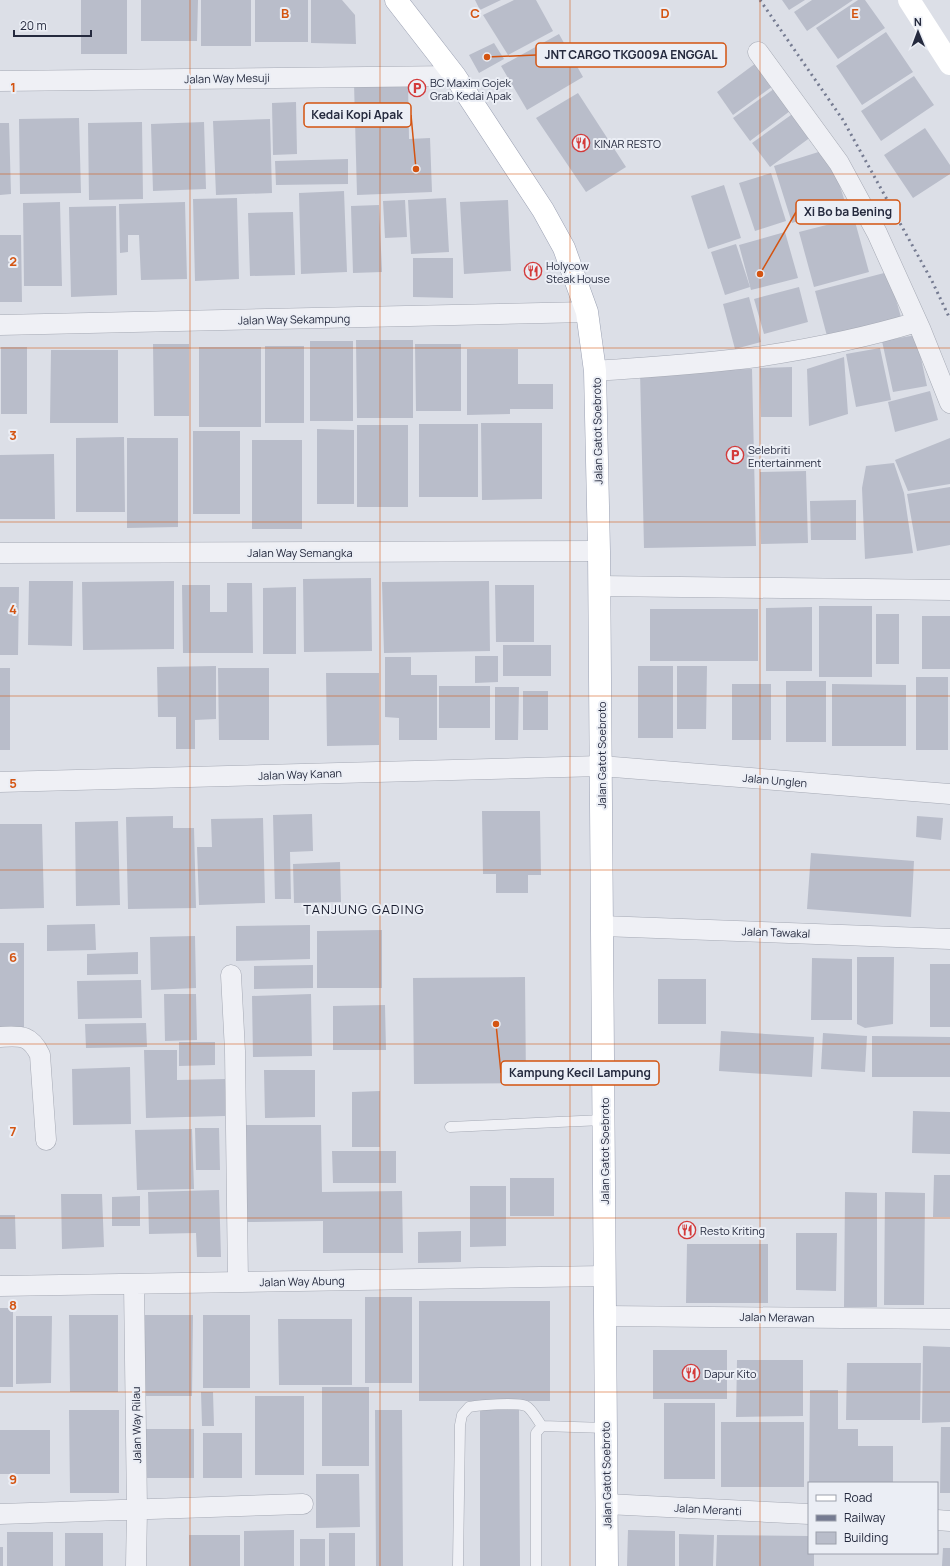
<svg xmlns="http://www.w3.org/2000/svg" width="950" height="1566" font-family="Manrope,sans-serif">
	<style>
		.building { fill: #b9bdca }
		.lines { fill: none; stroke-linecap: round; stroke-linejoin: round }
		.lane-casing { stroke: #a5a9b4; stroke-width: 11 }
		.street-casing { stroke: #a5a9b4; stroke-width: 21 }
		.primary-casing { stroke: #9ba1b3; stroke-width: 23 }
		.lane { stroke: #eff0f5; stroke-width: 10 }
		.street { stroke: #eff0f5; stroke-width: 20 }
		.secondary { stroke: #fff; stroke-width: 22 }
		.primary { stroke: #fff; stroke-width: 22 }
		.rail { stroke: #757b91; stroke-width: 3; stroke-dasharray: 2 4; stroke-linecap: butt }
		.grid { fill: none; stroke: #d45411; stroke-width: 1; stroke-opacity: 0.55 }
		.labels { text-anchor: middle; dominant-baseline: central; stroke-width: 4; stroke-linejoin: round; paint-order: stroke }
		.street-label { font-size: 11px; fill: #252a3e; stroke: #ebeef5 }
		.poi-label { font-size: 11px; fill: #252a3e; stroke: #ebeef5; text-anchor: start }
		.quarter-label { font-size: 13px; letter-spacing: 1px; fill: #181c2e; stroke: #ebeef5 }
		.grid-label { font-size: 13px; text-anchor: middle; font-weight: bold; fill: #d45411; stroke: #ebeef5; stroke-width: 4; stroke-linejoin: round; paint-order: stroke }
		.leader { fill: none; stroke: #d45411; stroke-width: 1.5 }
		.callout-dot { fill: #d45411; stroke: #ebeef5; stroke-width: 1.5 }
		.callout { fill: #ebeef5; stroke: #d45411; stroke-width: 1.5 }
		.callout-label { font-size: 12px; text-anchor: middle; font-weight: bold; fill: #252a3e }
	</style>
	<rect width="100%" height="100%" fill="#dcdfe7"/>
	<path class="building" d="M81 0H127V54H81Z
		M141 0H198L197 41H141Z
		M201 0H251V46H201Z
		M255 0H308V42H255Z
		M311 0H342L355 15 356 44 311 43Z
		M475 0H501L480 10Z
		M514 0H536L553 31 508 55 483 15Z
		M782 0H805L789 10Z
		M812 0H853L807 31 794 12Z
		M858 0H865L885 28 838 59 816 28Z
		M886 32 913 72 862 105 836 66Z
		M559 34 583 77 527 110 501 66Z
		M494 43 504 59 479 73 469 55Z
		M756 63 773 86 733 115 717 92Z
		M914 76 934 105 881 141 861 111Z
		M408 82 409 139 430 138 432 192 357 195 354 83Z
		M778 86 794 108 750 141 733 118Z
		M578 93 626 167 586 192 536 118Z
		M296 102 297 154 273 155 272 103Z
		M798 110 815 134 770 167 752 143Z
		M79 118 81 193 20 194 19 119Z
		M270 119 272 193 216 195 213 121Z
		M142 122 143 199 89 200 88 123Z
		M204 122 206 189 153 191 151 124Z
		M0 123H9L11 194 0 195Z
		M925 128 950 165V174L913 198 884 155Z
		M828 149 846 205 792 223 774 166Z
		M348 159V184L276 185 275 161Z
		M771 173 786 221 755 231 739 183Z
		M724 185 741 238 708 249 691 196Z
		M344 191 347 272 301 274 299 193Z
		M237 198 239 279 195 281 193 199Z
		M446 198 449 252 411 254 408 200Z
		M405 200 407 237 385 238 383 201Z
		M508 200 511 271 464 274 460 202Z
		M60 202 62 286H24L23 203Z
		M185 202 187 279 141 280 139 235H128V252L120 253 119 204Z
		M379 205 382 272 353 273 351 206Z
		M116 206 117 295 71 297 69 207Z
		M293 212 295 275 250 276 248 213Z
		M854 218 869 272 814 287 799 232Z
		M785 232 798 278 751 290 739 245Z
		M0 235H21L22 302H0Z
		M736 244 750 287 725 295 711 252Z
		M413 258H453V298L413 297Z
		M888 272 901 317 827 336 815 291Z
		M799 287 808 322 764 334 754 299Z
		M749 297 761 342 735 349 723 304Z
		M916 335 927 386 893 392 882 341Z
		M356 340H413V418H357Z
		M310 341H353V421H310Z
		M153 344H189V416H154Z
		M415 344H461V411H416Z
		M265 346H304V423H265Z
		M1 347H27V414H1Z
		M199 347H261V427H199Z
		M880 348 891 400 856 407 846 354Z
		M467 349H518V384H553V409H510V414L467 415Z
		M51 350H118V423H50Z
		M844 357 848 414 809 426 807 369Z
		M792 367V417H761L760 368Z
		M752 369 756 546 644 548 640 371Z
		M930 391 938 420 895 432 888 402Z
		M481 423H542V499L482 500Z
		M419 424H478V497H419Z
		M357 425H408V507H357Z
		M317 429 354 430V504H317Z
		M193 431H240V514H193Z
		M124 437 125 512H76V438Z
		M127 438H178V527L127 528Z
		M950 438V484L908 491 895 460Z
		M252 440H302V529H252Z
		M54 454 55 519H0V455Z
		M894 463 904 493 913 553 865 559 862 488 866 466Z
		M806 471 808 543 761 544 760 472Z
		M950 487V545L917 551 907 494Z
		M856 500V540H811L810 501Z
		M371 578 372 651 304 652 303 579Z
		M29 581H73L72 646 28 645Z
		M174 581V649L83 650 82 582Z
		M489 581 490 651 384 653 382 582Z
		M227 583H252L253 653H183L182 585H210V612H227Z
		M495 585H534V642H496Z
		M0 587H19L18 655H0Z
		M296 587V654H263V588Z
		M819 606H872V677H819Z
		M812 607V671H766V608Z
		M650 609H758V661H650Z
		M876 614H899V664H876Z
		M922 616H950V669H922Z
		M503 645H551V676H503Z
		M475 656H498V682L475 683Z
		M385 657H411V675H437V740H399V718L385 717Z
		M216 666V719L195 720V749H176V717H158L157 667Z
		M638 666H673V738H638Z
		M677 666H707L706 729H677Z
		M0 668H10V750H0Z
		M218 668H269V740H219Z
		M326 673H379V745L327 746Z
		M916 677H948V750H916Z
		M786 681H826V742H786Z
		M732 684H771V740H732Z
		M832 684 906 685V746H832Z
		M439 686H490V728H439Z
		M495 687H519L518 740H495Z
		M523 691H548V730H523Z
		M482 811H540L541 875H528V893H496V874H483Z
		M312 814 313 851 290 852 291 899H275L273 815Z
		M173 816V828H194L196 908 128 909 126 817Z
		M917 816 943 818 941 840 916 837Z
		M263 818 265 903 199 905 197 847H212L211 819Z
		M118 821 120 905 76 906 75 822Z
		M0 824H42L44 908 0 909Z
		M811 853 914 861 911 917 807 909Z
		M340 862 341 902 294 903 293 864Z
		M95 924 96 950 47 951V925Z
		M310 925V959L236 961V926Z
		M382 930V988H317V931Z
		M195 936 196 988 151 990 150 937Z
		M0 943H24V1027L0 1028Z
		M138 952V974L87 975V954Z
		M857 957H894L893 1024 865 1028 857 1024Z
		M812 958 852 959V1020H811Z
		M930 964H950V1027H930Z
		M313 965V988L254 989V966Z
		M525 977 526 1083 414 1084 413 978Z
		M658 979H706V1024H658Z
		M141 980 142 1018 78 1019 77 981Z
		M164 994H196L197 1040 165 1041Z
		M311 994 312 1056 253 1057 252 996Z
		M385 1005 386 1050H333V1006Z
		M146 1023 147 1047 86 1048 85 1024Z
		M721 1031 814 1037 812 1077 719 1071Z
		M823 1033 867 1036 865 1072 821 1069Z
		M872 1036 950 1037V1077H872Z
		M179 1042H215V1065L179 1066Z
		M144 1050H177V1080L225 1079V1116L146 1118Z
		M130 1067 131 1124 73 1125 72 1069Z
		M264 1070H315V1117L265 1118Z
		M380 1091V1147H352V1092Z
		M913 1111 950 1112V1154L912 1153Z
		M246 1125H321L322 1192 402 1191 403 1253H323V1221L247 1222Z
		M195 1128H219L220 1170H196Z
		M192 1129 194 1189 137 1190 135 1130Z
		M332 1151H396V1183H333Z
		M934 1175H950V1217H933Z
		M510 1178H554V1216H510Z
		M470 1186H506V1246L470 1247Z
		M219 1190 221 1257H197L196 1233 149 1234 148 1192Z
		M845 1192 877 1193V1307H844Z
		M885 1192 925 1193 924 1305H884Z
		M61 1194H102L104 1247 62 1249Z
		M140 1196V1226H112V1197Z
		M0 1215H15L16 1249H0Z
		M461 1231V1262L418 1263V1232Z
		M796 1233H837L836 1291 796 1290Z
		M687 1244H768V1303H686Z
		M365 1297H412V1383H365Z
		M419 1301H550V1401H419Z
		M0 1308H13V1387H0Z
		M69 1315H118V1392H70Z
		M139 1315H193L192 1396H139Z
		M203 1315H250V1388H203Z
		M16 1316H52L51 1383 16 1384Z
		M278 1319H352V1385H279Z
		M923 1346 950 1347V1422L922 1423Z
		M653 1350H727V1399H653Z
		M737 1360H803V1416L736 1417Z
		M847 1363H921L920 1420H846Z
		M322 1387H369V1466H322Z
		M810 1390H838V1429H858V1446H893V1483H809Z
		M201 1392H213L214 1426H202Z
		M255 1396H304V1475H255Z
		M664 1403H715V1479H664Z
		M69 1410H119V1493H70Z
		M375 1410H402L403 1566H376Z
		M480 1410H519L520 1566H480Z
		M721 1422H804V1487H721Z
		M941 1427H950V1493H940Z
		M139 1429H194V1478H139Z
		M0 1430H50V1474H0Z
		M203 1433H242V1478H203Z
		M316 1474H359L360 1527 316 1528Z
		M294 1530V1566H244V1531Z
		M628 1530 675 1531V1566H627Z
		M7 1532H53V1566H7Z
		M65 1533H103V1566H65Z
		M329 1533H355V1566H329Z
		M679 1534 714 1535 713 1566H679Z
		M189 1535H240V1566H189Z
		M717 1535 809 1536V1553H814V1566H716Z
		M300 1539H325V1566H300Z
		M0 1547H3V1566H0Z
		M943 1548H950V1566H942Z"/>
	<g class="lines">
		<defs>
			<path id="lane" d="M450 1127 603 1120
				M458 1565 460 1425 462 1415 469 1407C481 1405 516 1402 526 1406 532 1409 538 1421 542 1426
				M536 1566V1433L542 1426 606 1428"/>
			<path id="street" d="M758 52 839 163 877 233 920 328 950 403
				M0 81 455 76
				M0 325 587 312
				M595 371C649 367 703 364 756 357 810 349 864 338 917 322
				M0 553 599 551
				M599 586 950 590
				M0 782 601 766 950 794
				M602 926 950 939
				M231 975 235 1051 238 1282
				M0 1037C20 1036 30 1034 40 1055L46 1140
				M134 1284 137 1510 136 1566
				M0 1286 605 1276
				M605 1316 950 1319
				M606 1504 809 1514
				M0 1514 303 1504
				M937 1520 950 1521"/>
			<path id="primary" d="M396 0 455 76 543 210 564 248 587 312 595 371 599 551 607 1566"/>
		</defs>
		<use href="#lane" class="lane-casing"/>
		<use href="#street" class="street-casing"/>
		<use href="#primary" class="primary-casing"/>
		<use href="#lane" class="lane"/>
		<use href="#street" class="street"/>
		<path class="secondary" d="M909 0 950 64"/>
		<use href="#primary" class="primary"/>
		<path class="rail" d="M760 0 843 120 932 281 950 319"/>
	</g>
	<path class="grid" d="M190 0V1566M380 0V1566M570 0V1566M760 0V1566M0 174H950M0 348H950M0 522H950M0 696H950M0 870H950M0 1044H950M0 1218H950M0 1392H950"/>
	<defs>
		<symbol id="parking-ring" viewBox="-11 -11 22 22"><circle r="9.5" fill="#ebeef5" stroke="#d33a3a" stroke-width="1.5"/><path d="M-3.5-5.5H1a3.5 3.5 0 0 1 0 7H-1V5.5H-3.5ZM-1-3.4V-.6H.8a1.4 1.4 0 0 0 0-2.8Z" fill="#d33a3a"/></symbol>
		<symbol id="restaurant-ring" viewBox="-11 -11 22 22"><circle r="9.5" fill="#ebeef5" stroke="#d33a3a" stroke-width="1.5"/><path d="M-5-6h1v4h1v-4h1v4h1v-4h1v5L-1.5 .5V6h-2V.5L-5-1ZM5-6V6H3V1.5H1.5Q1.5-4 5-6Z" fill="#d33a3a"/></symbol>
	</defs>
	<g fill-rule="evenodd">
		<use href="#parking-ring" x="407" y="78" width="20" height="20"/>
		<use href="#restaurant-ring" x="571" y="133" width="20" height="20"/>
		<use href="#restaurant-ring" x="523" y="261" width="20" height="20"/>
		<use href="#parking-ring" x="725" y="445" width="20" height="20"/>
		<use href="#restaurant-ring" x="677" y="1220" width="20" height="20"/>
		<use href="#restaurant-ring" x="681" y="1363" width="20" height="20"/>
	</g>
	<g class="labels">
		<g class="street-label">
			<text transform="translate(227 78) rotate(-1)">Jalan Way Mesuji</text>
			<text transform="translate(294 319) rotate(-1)">Jalan Way Sekampung</text>
			<text transform="translate(597 431) rotate(-91)">Jalan Gatot Soebroto</text>
			<text x="300" y="552">Jalan Way Semangka</text>
			<text transform="translate(601 755) rotate(-90)">Jalan Gatot Soebroto</text>
			<text transform="translate(300 774) rotate(-2)">Jalan Way Kanan</text>
			<text transform="translate(775 780) rotate(5)">Jalan Unglen</text>
			<text transform="translate(776 932) rotate(2)">Jalan Tawakal</text>
			<text transform="translate(604 1151) rotate(-90)">Jalan Gatot Soebroto</text>
			<text transform="translate(302 1281) rotate(-1)">Jalan Way Abung</text>
			<text transform="translate(777 1317) rotate(1)">Jalan Merawan</text>
			<text transform="translate(136 1425) rotate(-91)">Jalan Way Rilau</text>
			<text transform="translate(606 1475) rotate(-91)">Jalan Gatot Soebroto</text>
			<text transform="translate(708 1509) rotate(3)">Jalan Meranti</text>
		</g>
		<g class="poi-label">
			<text x="430" y="82">BC Maxim Gojek<tspan x="430" dy="13">Grab Kedai Apak</tspan></text>
			<text x="594" y="143">KINAR RESTO</text>
			<text x="546" y="265">Holycow<tspan x="546" dy="13">Steak House</tspan></text>
			<text x="748" y="449">Selebriti<tspan x="748" dy="13">Entertainment</tspan></text>
			<text x="700" y="1230">Resto Kriting</text>
			<text x="704" y="1373">Dapur Kito</text>
		</g>
		<g class="quarter-label">
			<text x="364" y="909">TANJUNG GADING</text>
		</g>
	</g>
	<g class="grid-label">
		<text x="285" y="18">B</text>
		<text x="475" y="18">C</text>
		<text x="665" y="18">D</text>
		<text x="855" y="18">E</text>
		<text x="13" y="92">1</text>
		<text x="13" y="266">2</text>
		<text x="13" y="440">3</text>
		<text x="13" y="614">4</text>
		<text x="13" y="788">5</text>
		<text x="13" y="962">6</text>
		<text x="13" y="1136">7</text>
		<text x="13" y="1310">8</text>
		<text x="13" y="1484">9</text>
	</g>
	<path class="leader" d="M487 57L536 55M416 169L411 115M760 274L796 212M496 1024L501 1073"/>
	<g class="callout-dot">
		<circle cx="487" cy="57" r="4"/>
		<circle cx="416" cy="169" r="4"/>
		<circle cx="760" cy="274" r="4"/>
		<circle cx="496" cy="1024" r="4"/>
	</g>
	<g class="callout">
		<rect x="536" y="43" width="190" height="24" rx="4"/>
		<rect x="304" y="103" width="107" height="24" rx="4"/>
		<rect x="796" y="200" width="104" height="24" rx="4"/>
		<rect x="501" y="1061" width="158" height="24" rx="4"/>
	</g>
	<g class="callout-label">
		<text x="631" y="59">JNT CARGO TKG009A ENGGAL</text>
		<text x="357" y="119">Kedai Kopi Apak</text>
		<text x="848" y="216">Xi Bo ba Bening</text>
		<text x="580" y="1077">Kampung Kecil Lampung</text>
	</g>
	<rect x="808" y="1482" width="130" height="72" fill="#ebeef5" stroke="#9ca0ac"/>
	<rect x="816" y="1495" width="20" height="6" fill="#ffffff" stroke="#9ca0ac"/>
	<text x="844" y="1502" font-size="12" fill="#252a3e">Road</text>
	<rect x="816" y="1515" width="20" height="6" fill="#757b91" stroke="#9ca0ac"/>
	<text x="844" y="1522" font-size="12" fill="#252a3e">Railway</text>
	<rect x="816" y="1532" width="20" height="12" fill="#b9bdca" stroke="#9ca0ac"/>
	<text x="844" y="1542" font-size="12" fill="#252a3e">Building</text>
	<g transform="translate(918 32) rotate(359)" stroke="#ebeef5" stroke-width="3" paint-order="stroke">
	<path d="M0-3L7 15L0 10L-7 15Z" fill="#252a3e"/>
	<text y="-6" font-size="11" font-weight="bold" text-anchor="middle" fill="#252a3e">N</text>
	</g>
	<path d="M14 30v6h77v-6" fill="none" stroke="#252a3e" stroke-width="2"/>
	<text x="20" y="30" font-size="12" fill="#252a3e" stroke="#ebeef5" stroke-width="3" paint-order="stroke">20 m</text>
</svg>
